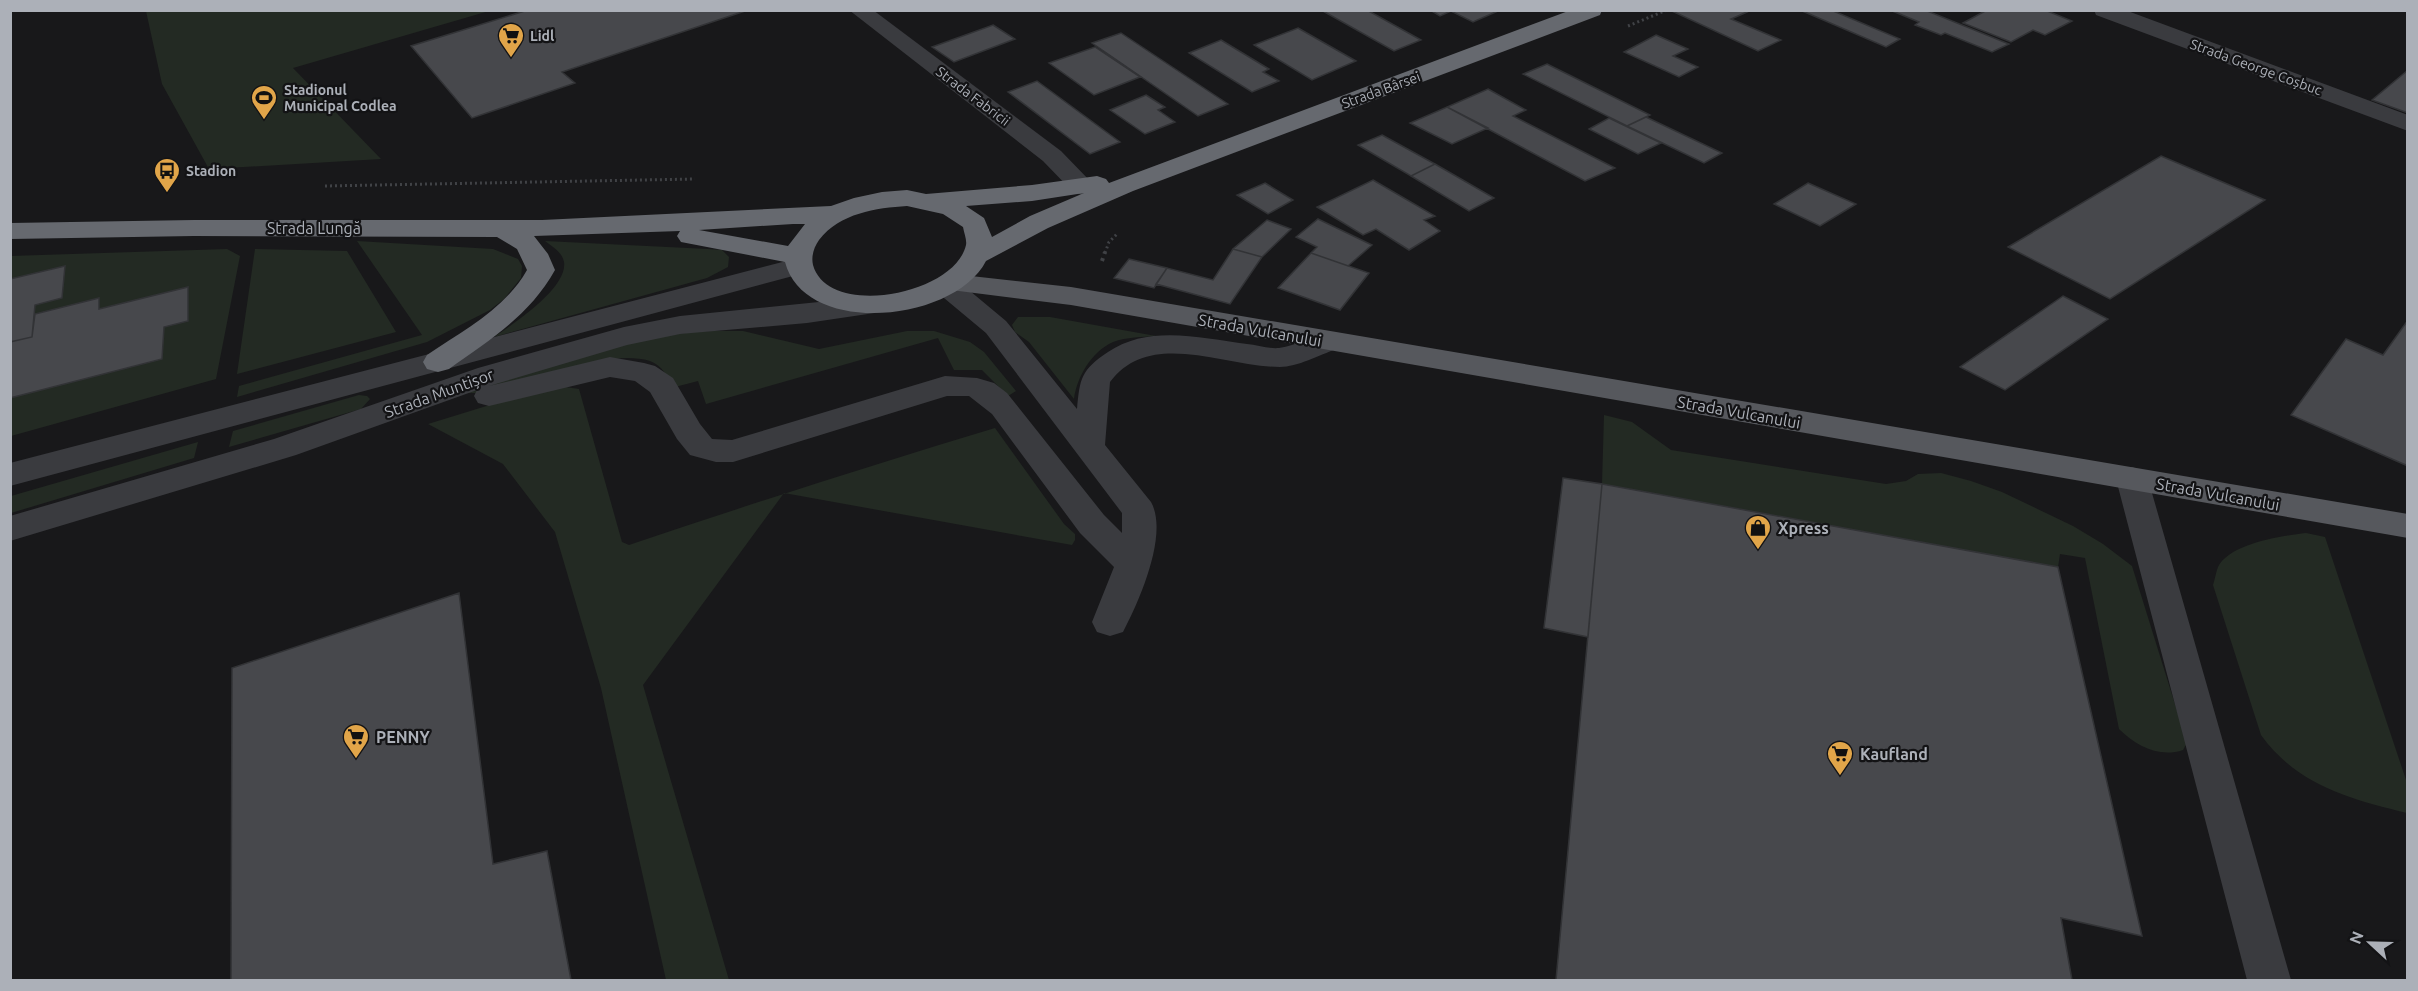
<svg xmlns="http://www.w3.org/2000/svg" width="2418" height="991" font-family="Ubuntu,sans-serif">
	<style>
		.green { fill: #232a23 }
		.building { fill: #47484c; stroke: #323336; stroke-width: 1.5 }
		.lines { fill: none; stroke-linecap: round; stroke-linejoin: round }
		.path-far1 { stroke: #404246; stroke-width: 3; stroke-dasharray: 2 3; stroke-linecap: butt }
		.path { stroke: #404246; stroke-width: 4; stroke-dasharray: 3 4.5; stroke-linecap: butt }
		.minor { fill: #3a3b3f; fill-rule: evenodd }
		.major { fill: #56585d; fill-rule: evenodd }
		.highway { fill: #66696f; fill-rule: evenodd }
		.labels { text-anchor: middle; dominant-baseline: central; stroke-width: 4.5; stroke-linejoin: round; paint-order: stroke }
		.far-poi-label { font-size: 14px; font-weight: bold; fill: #acb0b8; stroke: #131315; text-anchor: start }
		.far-street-label { font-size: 14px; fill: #acb0b8; stroke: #131315 }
		.street-label { font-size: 16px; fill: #acb0b8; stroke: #131315 }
		.poi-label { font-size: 16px; font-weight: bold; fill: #acb0b8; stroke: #131315; text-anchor: start }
	</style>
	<rect width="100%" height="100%" fill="#18181a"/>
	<path class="green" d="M146 11V10L489 11 293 68 381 159 209 169 162 84Z
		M357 241 493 249 518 259 522 266 521 278 504 299 490 310 427 342 237 397 239 386 422 335Z
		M545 241 708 249 722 250 729 257 728 267 707 278 494 337C513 324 568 288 564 262 562 252 553 247 545 241Z
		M227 249 240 256 216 379 11 436 10 256Z
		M255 249 347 251 396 332 237 374Z
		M1018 317H1050L1156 336C1142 337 1127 337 1113 342 1091 352 1077 377 1074 399L1029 342 1015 332 1012 325Z
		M711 331H743L819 349 907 331H934L970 342 984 352 1016 391 1008 396 982 370H954L938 338 706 404 698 381 675 387C668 378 662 365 650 361 605 348 535 382 489 392 480 394 470 393 461 392 543 367 626 335 711 331Z
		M559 386 579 389 622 542 629 545C751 504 872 465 995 428L1064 524 1075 534V540L1072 545 784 493 643 685 729 980H666L601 688 555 532 503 464 428 424 542 389Z
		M359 395 367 396 370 399 361 409 229 447 233 431Z
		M1604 415 1632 422 1671 450 1886 484 1906 481 1918 474 1941 473 1971 481 2002 492 2073 526 2103 544 2132 566 2187 743 2183 750C2159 758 2136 746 2119 729L2085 558 2060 554 2058 567 1602 484Z
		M198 442 194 458 11 513V496Z
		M2306 533 2325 537 2407 783V813C2350 799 2297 785 2261 735L2213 585C2215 579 2216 572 2218 567 2230 543 2282 536 2306 533Z"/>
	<path class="building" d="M528 10H748L562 72 575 83 472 118 411 46Z
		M1321 10H1367L1421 40 1394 51Z
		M1430 10H1498V11L1473 22 1451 11 1440 16Z
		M1678 10H1744L1747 12 1731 19 1781 40 1758 51 1674 12Z
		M1800 10H1831L1900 39 1886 47Z
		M1890 10H1925L2009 44 1992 52 1945 33 1941 35 1915 25 1919 22Z
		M1987 10H2045L2072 21 2045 35 2033 30 2011 42 1963 23Z
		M993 25 1015 39 954 62 932 47Z
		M1298 28 1356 61 1312 80 1254 45Z
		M1121 33 1228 104 1198 116 1092 43Z
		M1656 35 1688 49 1673 56 1698 67 1679 77 1624 52Z
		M1221 40 1269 69 1263 72 1279 81 1252 92 1189 53Z
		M1095 47 1140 77 1094 95 1049 63Z
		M1547 64 1650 115 1627 126 1523 74Z
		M2408 70V113L2372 100Z
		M1037 81 1120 142 1090 154 1008 92Z
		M1488 89 1526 110 1513 116 1615 168 1585 181 1447 107Z
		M1146 95 1165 107 1158 110 1175 122 1145 134 1110 110Z
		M1447 107 1488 128 1452 144 1410 123Z
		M1646 117 1722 153 1704 163 1627 126Z
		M1609 118 1661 143 1638 154 1589 129Z
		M1382 135 1435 164 1411 176 1358 145Z
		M2161 156 2265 200 2110 299 2008 247Z
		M1435 164 1494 198 1469 211 1411 176Z
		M1373 180 1435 216 1424 220 1440 231 1409 250 1376 229 1363 235 1317 207Z
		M1265 183 1293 200 1268 214 1237 195Z
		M1808 183 1856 204 1820 226 1774 204Z
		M1318 219 1372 245 1348 266 1311 253 1317 247 1296 237Z
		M1267 220 1291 229 1262 257 1233 249Z
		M1233 249 1262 257 1230 304 1156 284 1167 268 1213 280Z
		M1311 253 1369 273 1340 310 1278 288Z
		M1129 259 1167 268 1154 288 1114 278Z
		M65 266 62 298 35 305 32 337 10 342V279Z
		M188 287V321L164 327 162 359 10 398V342L32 337 35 314 99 298V309Z
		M2063 296 2108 319 2005 390 1960 367Z
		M2408 320V466L2291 415 2346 339 2383 355Z
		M1563 478 1602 484 1588 637 1544 628Z
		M1602 484 2058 567 2142 936 2061 918 2072 980H1556Z
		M459 593 493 864 547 851 571 980H231L232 668Z"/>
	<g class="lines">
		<path class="path-far1" d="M1628 26 1667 10
			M325 186 695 179
			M1105 253 1109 242 1117 234"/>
		<path class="path" d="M1102 261 1105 252"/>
		<path class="minor" d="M849 10H873L1061 151 1091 182 1095 187 1091 192 1082 195 1073 192 1043 161Z
			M2094 10H2125L2408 115V131L2096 15Z
			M798 258 808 260 812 266 808 272 10 486V463Z
			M948 278 958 281 1006 321 1077 409C1080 378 1081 370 1108 352 1149 324 1201 338 1247 344 1257 345 1269 349 1279 348 1300 346 1315 330 1336 335L1341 342 1336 349C1320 355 1297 367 1280 367 1225 367 1150 328 1110 382L1105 445 1151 502C1169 534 1139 602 1123 632L1110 636 1097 632 1092 622 1114 567 1080 533 992 414 969 396H947L733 462H716L690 455 677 439 650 392 635 381 610 377 489 406 478 403 474 396 477 390 296 455 10 541V516L274 439 478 368 624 327 680 316 878 296 888 299 892 305 888 311 807 323 680 334 627 345 489 386 610 357 644 363 655 366 673 378 700 424 712 439 732 440 945 376 977 378 994 383 1007 393 1104 515 1122 533V513L986 333 938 293 934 287 938 281Z
			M2132 467 2144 471 2148 479 2291 980H2247L2116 479 2120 471Z"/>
		<path class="major" d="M953 274 1071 287 2408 514V538L1071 305 943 289 939 283 943 277Z"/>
		<path class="highway" d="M1571 10H1602L1600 15 1133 191 1048 228 986 261C955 322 805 338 785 262L681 242 677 236 680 231 534 236 548 254 555 270C530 315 490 340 449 369L438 372 427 369 423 362 427 355C464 330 505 309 527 270L517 249 497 237 194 236 10 239V223L194 220H542L831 206 854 198 882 192 907 190 926 194 1032 185 1097 176 1106 179 1109 183ZM1084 193 1030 216 992 237 984 218 966 206 1032 201ZM907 206 943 214 963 227C964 233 967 240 966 245 955 295 828 319 813 265 811 256 814 247 819 240 840 213 876 208 907 206ZM793 224H805L788 246 699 230Z"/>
	</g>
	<defs>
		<symbol id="supermarket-pin" viewBox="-11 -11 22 30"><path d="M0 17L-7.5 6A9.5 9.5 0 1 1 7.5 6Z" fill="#e1a549" stroke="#131315"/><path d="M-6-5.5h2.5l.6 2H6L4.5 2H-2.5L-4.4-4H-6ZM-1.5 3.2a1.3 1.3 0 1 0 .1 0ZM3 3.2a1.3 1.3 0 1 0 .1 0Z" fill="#111"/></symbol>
		<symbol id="stadium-pin" viewBox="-11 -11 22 30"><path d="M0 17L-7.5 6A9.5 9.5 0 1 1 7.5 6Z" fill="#e1a549" stroke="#131315"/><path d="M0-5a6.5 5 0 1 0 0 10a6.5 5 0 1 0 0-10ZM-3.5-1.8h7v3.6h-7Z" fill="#111"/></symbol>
		<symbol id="bus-pin" viewBox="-11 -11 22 30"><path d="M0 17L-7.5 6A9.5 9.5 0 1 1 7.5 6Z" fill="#e1a549" stroke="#131315"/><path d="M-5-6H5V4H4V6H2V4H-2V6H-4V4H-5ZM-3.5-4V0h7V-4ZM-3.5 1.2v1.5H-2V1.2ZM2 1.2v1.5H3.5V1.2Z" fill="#111"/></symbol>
		<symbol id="shop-pin" viewBox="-11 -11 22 30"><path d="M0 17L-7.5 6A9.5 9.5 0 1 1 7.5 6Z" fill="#e1a549" stroke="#131315"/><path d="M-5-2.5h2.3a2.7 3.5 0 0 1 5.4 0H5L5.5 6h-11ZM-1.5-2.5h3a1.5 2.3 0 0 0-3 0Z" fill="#111"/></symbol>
	</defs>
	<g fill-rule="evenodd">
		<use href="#supermarket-pin" x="496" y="21" width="30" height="40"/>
		<use href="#stadium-pin" x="249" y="83" width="30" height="40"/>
		<use href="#bus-pin" x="152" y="156" width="30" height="40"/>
		<use href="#shop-pin" x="1743" y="513" width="30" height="40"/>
		<use href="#supermarket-pin" x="341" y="722" width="30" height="40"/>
		<use href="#supermarket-pin" x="1825" y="739" width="30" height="40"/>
	</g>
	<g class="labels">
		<g class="far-poi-label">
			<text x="530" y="36">Lidl</text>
			<text x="284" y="90">Stadionul<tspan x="284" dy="16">Municipal Codlea</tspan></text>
			<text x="186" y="171">Stadion</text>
		</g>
		<g class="far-street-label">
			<text transform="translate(2256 67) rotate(20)">Strada George Coșbuc</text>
			<text transform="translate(1381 90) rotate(-20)">Strada Bârsei</text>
			<text transform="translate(973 96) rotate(37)">Strada Fabricii</text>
		</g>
		<g class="street-label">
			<text x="314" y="228">Strada Lungă</text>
			<text transform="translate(1260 330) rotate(10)">Strada Vulcanului</text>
			<text transform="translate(439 393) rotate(-20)">Strada Muntișor</text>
			<text transform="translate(1739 412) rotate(10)">Strada Vulcanului</text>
			<text transform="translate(2218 494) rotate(10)">Strada Vulcanului</text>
		</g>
		<g class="poi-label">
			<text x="1778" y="528">Xpress</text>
			<text x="376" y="737">PENNY</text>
			<text x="1860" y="754">Kaufland</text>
		</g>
	</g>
	<rect width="2418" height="991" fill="none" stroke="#acb0b8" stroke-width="24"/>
	<g transform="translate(2370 943) rotate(292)" stroke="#131315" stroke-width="4.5" paint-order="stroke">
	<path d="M0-4.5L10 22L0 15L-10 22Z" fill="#acb0b8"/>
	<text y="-9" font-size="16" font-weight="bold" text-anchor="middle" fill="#acb0b8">N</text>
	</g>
</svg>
